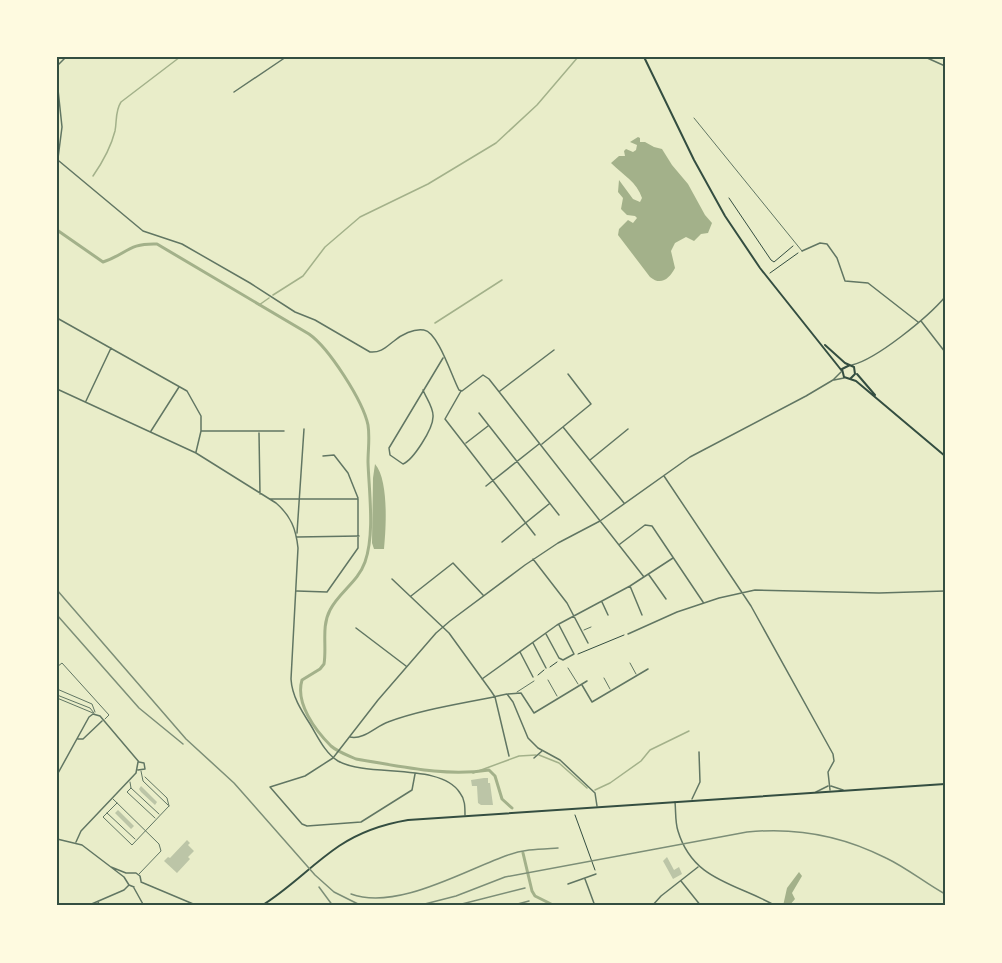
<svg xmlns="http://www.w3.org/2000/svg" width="1002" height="963" font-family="'Alegreya Sans',sans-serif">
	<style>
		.water { fill: #a3b18a }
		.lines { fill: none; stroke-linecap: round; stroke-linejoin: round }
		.stream { stroke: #a3b18a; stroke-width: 1.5 }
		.canal { stroke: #a3b18a; stroke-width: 3 }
		.building { fill: #bcc5a7 }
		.path { stroke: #344e41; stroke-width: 1 }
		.service { stroke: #617663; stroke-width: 1 }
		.pedestrian { stroke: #617663; stroke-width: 1 }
		.minor { stroke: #617663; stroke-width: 1.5 }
		.tertiary { stroke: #617663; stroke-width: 1.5 }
		.secondary { stroke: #344e41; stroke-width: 2 }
		.primary { stroke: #344e41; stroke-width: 2 }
		.rail { stroke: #7c8e77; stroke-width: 1.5 }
		.neatline { fill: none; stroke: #344e41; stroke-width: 2 }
	</style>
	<rect width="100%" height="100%" fill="#e9edc9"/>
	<path class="water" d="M638 137 640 138V142H645L654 147 662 149 672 165 688 184 705 215 712 223 708 233 701 234 694 241 686 237 675 243 671 251 675 268C669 279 661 286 650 277L618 235 619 229 628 220 633 223 637 218 635 216 627 215 621 209 623 198 618 192 619 180 633 199 640 202 642 198C637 182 623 175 611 163L619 156H625L624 151 626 149 633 152 636 150 637 145 630 142Z
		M375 464C389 480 386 528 384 549H374L372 543 373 478Z
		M799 872 802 876 792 893 795 899 789 906H783L787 888Z"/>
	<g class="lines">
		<path class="stream" d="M93 176C102 163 111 147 115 131 117 121 115 111 121 102L180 57
			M273 295 303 276 325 247 360 217 428 184 496 143 537 105 578 57
			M259 305 269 298
			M435 323 502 280
			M539 755 559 763 587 788
			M473 773 519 756 536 755
			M595 790 610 783 641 761 650 750 689 731"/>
		<path class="canal" d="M57 230 103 262C127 254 128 243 157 244L309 334C329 348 363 401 368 425 370 437 368 450 368 462 369 492 375 534 365 562 358 582 339 592 330 610 321 627 327 646 324 664L320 669 302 680C295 703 315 730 331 746 338 752 347 755 356 759 400 766 444 777 489 770L495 776 502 799 512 808
			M523 853 532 891 535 896 555 906"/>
	</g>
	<path class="building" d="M484 778H488V783H490L493 805H481L478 803 477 786H472L471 780Z
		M141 786 157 802 155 805 141 792 139 789Z
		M118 810 134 826 131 829 115 813Z
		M187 840 190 843 188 845 194 851 188 857 190 859 177 873 164 861 168 857 170 858Z
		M667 857 674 870 679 867 682 874 673 879 663 861Z"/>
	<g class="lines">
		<path class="path" d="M729 198 771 260 774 262 793 246
			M770 273 798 253
			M578 654 624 635
			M550 667 557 662
			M538 675 544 670
			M575 815 595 870"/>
		<path class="service" d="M694 118 802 251
			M584 630 591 627
			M630 663 636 674
			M568 668 578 684
			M604 678 610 689
			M548 680 557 696
			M517 692 534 681
			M141 771 143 781 168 805
			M145 777 167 798 169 806
			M130 782 131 788 127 792 155 818
			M131 788 159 814
			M113 799 159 844 161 851 139 874
			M117 803 103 817 132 845 169 806
			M107 813 135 839"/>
		<path class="pedestrian" d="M57 667 62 663 109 715 105 719
			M57 689 92 704 95 712
			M57 695 90 708 94 713
			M57 698 93 713"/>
		<path class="minor" d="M925 57 945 66
			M57 66 66 57
			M234 92 286 57
			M59 161 143 231 182 244 250 283 295 312 315 320 370 352C381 353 386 347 394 341 401 335 414 328 424 330 438 332 452 377 459 390L462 391 483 375 489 379 644 577
			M802 251 820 243 827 244 837 258 845 281 868 283 918 322
			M57 318 187 391 201 416V431L196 452
			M921 321 945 352
			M852 365C877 359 928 317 945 297
			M834 380 844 378
			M57 389 196 453 276 503C291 516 296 529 298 548L291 679C292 696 301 710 310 724 318 737 325 753 338 761 368 778 441 762 460 793 465 799 465 807 465 815
			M423 390C426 398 434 408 433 417 433 429 413 460 403 464L390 455 389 448 443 358
			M461 391 445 419 535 535
			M500 391 554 350
			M86 401 111 348
			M479 413 559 515
			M563 427 624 503
			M151 431 179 387
			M201 431H284
			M259 433 260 494
			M466 443 488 426
			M542 444 591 404 568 374
			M323 456 334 455 348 473 358 498
			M590 460 628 429
			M664 476 751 606 833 754 834 761 828 772 830 790
			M486 486 539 444
			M270 499H358V548L327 592 297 591
			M297 533 304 429
			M297 537 359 536
			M502 542 549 504
			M620 544 645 525 652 526 703 602
			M533 559 567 603 588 643
			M649 575 666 599
			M392 579 449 633 491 691 495 697 509 756
			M630 586 642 615
			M411 596 453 563 483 595
			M602 602 608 615
			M356 628 406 666
			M546 634 559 658 563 660 574 654 559 625
			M628 634 677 612 719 598 755 590 879 593 945 591
			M533 643 546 668
			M520 652 533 677
			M482 679 557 625 630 586 673 558
			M582 685 592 702 648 669
			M508 694 521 693 534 713 587 681
			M350 737C364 740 376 726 388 722 426 708 468 703 507 694L513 702 528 738 538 748 560 760 595 793 597 806
			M78 739H83L102 721
			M534 758 542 751
			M415 774 412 790 361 822 307 826 302 824 270 787 305 776 333 758 378 700 436 633 450 621 525 565 558 543 600 521 690 457 806 396 833 380 841 372
			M57 775 89 717 93 714 100 716 139 762 144 763 145 769 138 770
			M831 786 843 790
			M816 792 828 786
			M692 799 700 782 699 752
			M57 839 82 845 124 877 129 885 134 887
			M76 842 81 831 136 773 138 762
			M111 867 126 873H136L140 876 141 881
			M585 879 595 906
			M681 881 701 906
			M141 882 198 906
			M568 884 596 874
			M134 888 144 906
			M98 902 100 906
			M87 906 124 890 129 885
			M652 906 661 896 698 867"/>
		<path class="tertiary" d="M57 80 62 127 57 166
			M675 802C676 812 675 822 678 831 693 881 736 883 776 906"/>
		<path class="secondary" d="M644 57 694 160 725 216 760 268 842 371
			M825 345 845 363 854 367 855 374 850 379
			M850 365 842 369 844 377 856 381 945 456
			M857 374 875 395"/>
		<path class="primary" d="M261 906C289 889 311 865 339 846 360 832 384 824 408 820L945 784"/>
		<path class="rail" d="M57 590 186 739 234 783 315 875 334 892 362 906
			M57 615 139 708 183 744
			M319 887 333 906
			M351 894C397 911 465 870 508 855 524 849 541 849 558 848
			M417 906 456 896 505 877 747 832C796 827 843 836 886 858 907 868 925 883 945 894
			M454 906 525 888
			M510 906 529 901"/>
	</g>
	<rect width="1002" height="963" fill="none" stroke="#fefae0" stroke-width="117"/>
	<rect x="58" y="58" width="886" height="846" class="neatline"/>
</svg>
